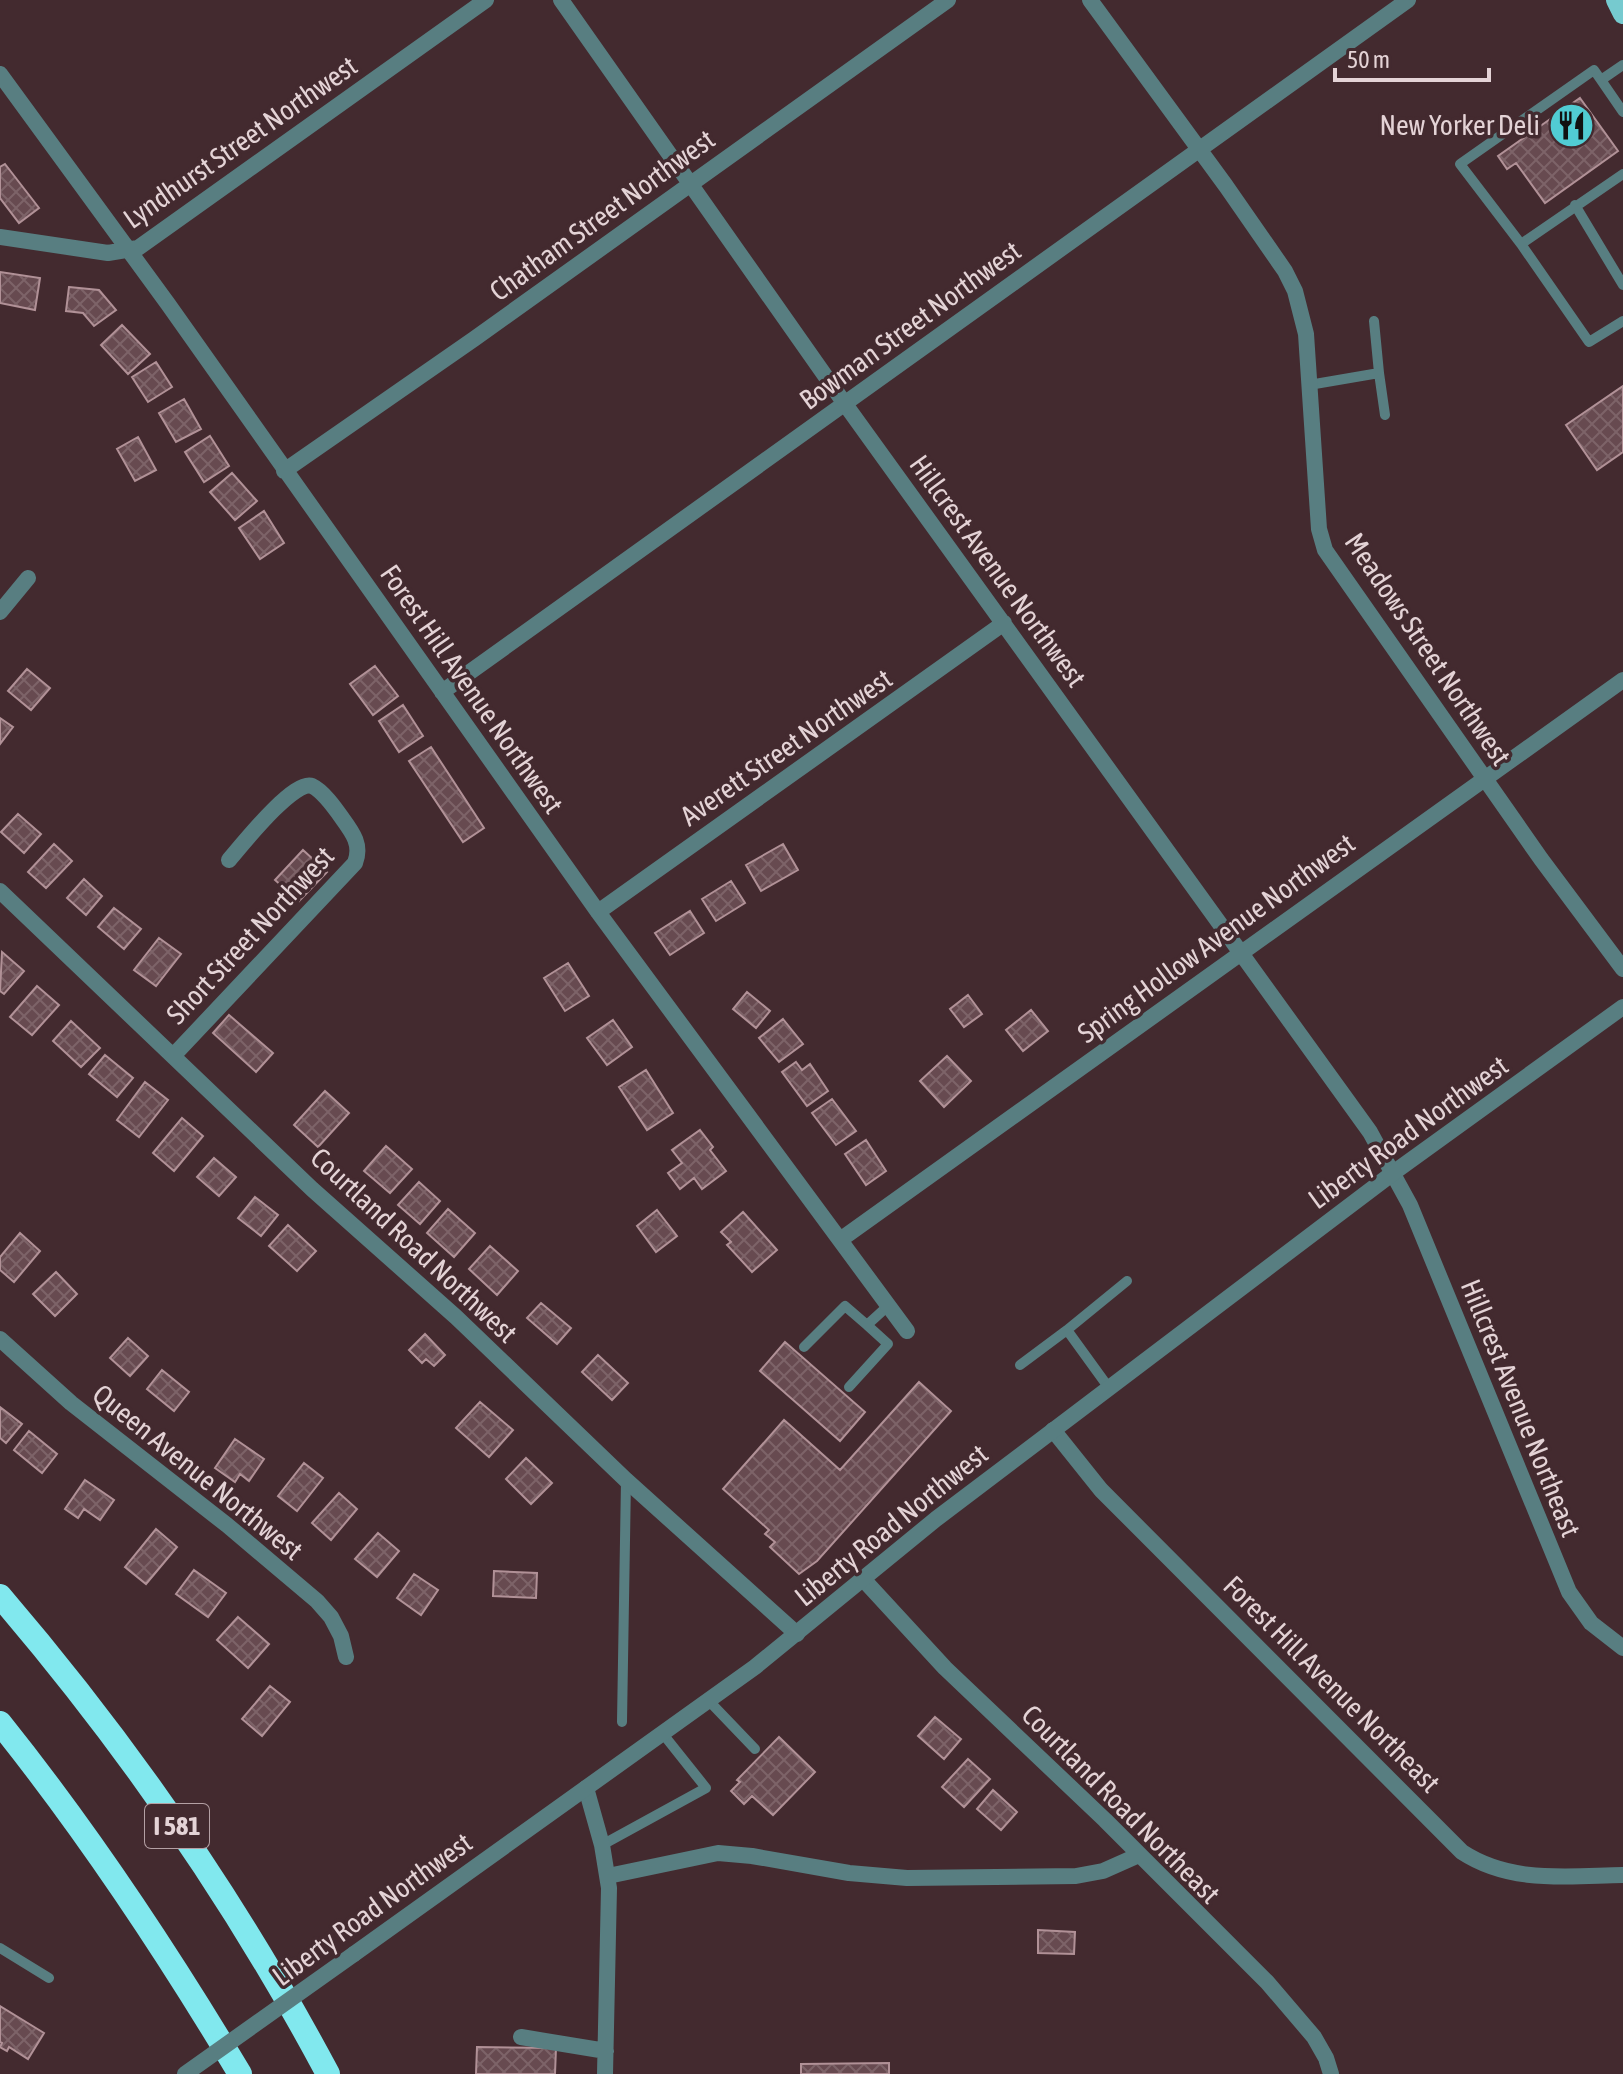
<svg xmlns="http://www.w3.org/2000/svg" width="1623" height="2074" font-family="'Asap Condensed',sans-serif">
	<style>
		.building { fill: url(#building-cross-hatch); stroke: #b19197; stroke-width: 2 }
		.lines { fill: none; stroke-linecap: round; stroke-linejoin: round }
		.service { stroke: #587e81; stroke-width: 10 }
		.minor { stroke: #587e81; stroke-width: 16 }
		.tertiary { stroke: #587e81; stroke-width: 16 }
		.primary { stroke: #76cacf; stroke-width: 20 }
		.motorway { stroke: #81e8ee; stroke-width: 24 }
		.tertiary-bridge { stroke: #587e81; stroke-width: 16 }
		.labels { text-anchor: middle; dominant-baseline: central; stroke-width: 7; stroke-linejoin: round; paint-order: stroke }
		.shield { fill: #432a2f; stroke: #b4a0a4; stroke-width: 2 }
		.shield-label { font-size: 26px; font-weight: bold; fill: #e4d3d6 }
		.poi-label { font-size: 28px; fill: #e4d3d6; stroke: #432a2f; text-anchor: end }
		.street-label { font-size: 28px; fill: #e4d3d6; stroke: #432a2f }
	</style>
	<defs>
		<pattern id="building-cross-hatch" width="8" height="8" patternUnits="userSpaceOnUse" patternTransform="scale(2)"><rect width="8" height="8" fill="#674a50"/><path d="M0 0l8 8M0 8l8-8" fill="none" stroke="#7d6368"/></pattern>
	</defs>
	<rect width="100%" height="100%" fill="#432a2f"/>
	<path class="building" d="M1580 98 1618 151 1545 203 1516 163 1507 169 1498 156Z
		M5 164 39 208 19 223 0 198V167Z
		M0 272 40 278 35 310 0 303Z
		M69 287 99 290 116 310 94 326 83 313 66 311Z
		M122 325 150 354 128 374 101 345Z
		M156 362 172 387 148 402 132 377Z
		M1623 386V452L1597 470 1566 425Z
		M184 399 201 429 176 442 159 413Z
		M210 436 229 466 204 482 185 452Z
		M138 437 156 470 135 481 117 449Z
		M232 473 257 501 235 520 210 492Z
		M264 511 284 543 260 559 239 528Z
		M375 666 398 696 373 715 350 684Z
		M27 669 50 688 31 710 8 691Z
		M403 705 423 736 399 752 379 721Z
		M0 718 13 727 0 744Z
		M431 747 484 828 463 842 409 761Z
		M18 814 41 834 24 853 1 832Z
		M54 844 72 861 46 888 28 872Z
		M783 844 798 870 761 891 746 865Z
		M303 850 327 872 299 901 275 880Z
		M84 879 102 896 86 915 67 898Z
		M731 881 745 903 716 921 702 899Z
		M114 908 141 929 124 949 98 927Z
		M690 911 704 933 670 955 655 933Z
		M159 938 181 954 156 986 134 970Z
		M2 952 24 971 4 994 0 991Z
		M568 963 589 996 565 1011 544 978Z
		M37 986 59 1005 32 1035 10 1017Z
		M747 992 770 1011 756 1028 733 1009Z
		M968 995 982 1014 964 1027 950 1009Z
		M1031 1010 1048 1031 1023 1051 1006 1030Z
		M229 1015 273 1053 256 1072 213 1033Z
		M783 1019 803 1044 779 1062 759 1038Z
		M613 1020 632 1047 607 1065 587 1038Z
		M71 1021 100 1048 81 1067 53 1041Z
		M105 1055 133 1078 117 1097 89 1074Z
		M947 1056 971 1081 944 1107 920 1081Z
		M796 1062 802 1070 810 1064 828 1091 807 1106 782 1072Z
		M646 1070 673 1113 647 1130 619 1087Z
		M145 1082 168 1100 139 1137 117 1120Z
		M325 1091 349 1113 318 1147 294 1125Z
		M832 1099 856 1131 836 1145 812 1113Z
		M182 1118 203 1136 174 1171 153 1153Z
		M700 1130 713 1147 710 1150 726 1171 702 1189 694 1178 680 1189 668 1173 682 1163 672 1150Z
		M866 1140 886 1171 866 1185 845 1154Z
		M386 1146 412 1169 390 1193 364 1171Z
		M214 1158 236 1177 219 1196 197 1177Z
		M419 1182 440 1201 420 1224 398 1205Z
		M255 1197 278 1215 261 1236 238 1218Z
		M448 1209 475 1233 454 1257 427 1233Z
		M657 1210 677 1236 656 1252 637 1226Z
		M743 1212 777 1250 752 1272 727 1245 731 1242 721 1232Z
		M288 1225 316 1251 297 1271 269 1246Z
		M20 1233 40 1251 14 1282 0 1270V1257Z
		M490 1246 518 1271 497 1295 469 1269Z
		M56 1272 77 1294 55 1316 33 1294Z
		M541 1303 571 1328 557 1344 527 1318Z
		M425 1334 445 1355 434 1366 426 1359 422 1363 409 1350Z
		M128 1338 148 1356 130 1376 110 1358Z
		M785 1342 865 1412 840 1441 760 1371Z
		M598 1355 628 1383 612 1400 582 1372Z
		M162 1370 189 1392 174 1411 147 1389Z
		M919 1382 951 1411 817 1561 799 1574 770 1547 775 1542 765 1534 769 1530 723 1489 784 1420 840 1470Z
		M480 1402 513 1430 489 1457 456 1428Z
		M0 1407 22 1424 6 1443 0 1438Z
		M29 1431 57 1454 42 1473 14 1450Z
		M235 1439 264 1459 249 1481 240 1474 235 1482 215 1468Z
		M526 1458 552 1483 531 1504 506 1479Z
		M304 1463 323 1478 297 1511 278 1496Z
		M85 1480 114 1500 100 1520 84 1509 78 1518 65 1509Z
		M339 1493 357 1509 331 1540 312 1523Z
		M156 1529 177 1547 146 1584 125 1567Z
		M378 1533 399 1551 377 1577 355 1559Z
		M194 1570 226 1593 208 1617 176 1594Z
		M494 1571 537 1573 536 1598 493 1596Z
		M414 1574 438 1590 421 1615 397 1598Z
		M238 1617 269 1644 248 1668 217 1640Z
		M270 1686 290 1702 262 1736 242 1719Z
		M935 1717 961 1739 944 1759 918 1736Z
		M779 1737 815 1772 773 1815 752 1796 744 1804 731 1791 740 1782 737 1780Z
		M968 1759 990 1779 964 1807 942 1787Z
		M993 1790 1017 1812 1001 1830 977 1809Z
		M1038 1930 1075 1932 1074 1954 1038 1953Z
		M0 2006 44 2033 28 2059 9 2047 7 2051 0 2047 2 2043 0 2042Z
		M477 2047 556 2048 555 2074H476Z
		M889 2063V2074H801V2064Z"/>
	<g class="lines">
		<path class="service" d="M1623 65 1601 80 1623 112
			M1601 80 1594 70 1460 164 1521 244 1623 174
			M1575 205 1623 285
			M1521 244 1589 342 1623 321
			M1374 321 1379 373
			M1309 385 1379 373 1385 415
			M804 1347 845 1306 867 1325 889 1305
			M1020 1365 1067 1330
			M849 1387 888 1344 867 1325
			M1109 1388 1067 1330 1127 1281
			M709 1701 755 1749
			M622 1722 626 1480
			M602 1845 706 1788 663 1734
			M0 1948 49 1978"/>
		<path class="minor" d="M561 0 845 404 1370 1132 1410 1205 1569 1592 1591 1623 1623 1648
			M1090 0 1226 186 1285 271 1295 291 1306 334 1319 529 1325 550 1541 859 1623 969
			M0 74 168 304 598 912 907 1331
			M0 237 108 253 138 248 486 0
			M284 471 474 339 948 0
			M0 612 28 578
			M442 692 1408 0
			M0 891 312 1189 456 1317 626 1480 797 1634
			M598 912 1004 623
			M173 1056 355 863C362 845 353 833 342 818 335 808 323 791 312 786 294 779 241 846 229 860
			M840 1240 1623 680
			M0 1339 71 1403 227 1525 317 1601 331 1617 341 1636 346 1657
			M1053 1430 1101 1490 1462 1852C1511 1884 1567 1876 1623 1875
			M863 1579 945 1668 1105 1820 1267 1982 1314 2037 1326 2058 1331 2074
			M586 1788 602 1845 609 1888 605 2074
			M608 1876 718 1853 752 1856 849 1873 907 1878 1076 1876 1103 1871 1139 1855
			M521 2037 606 2051"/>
		<path class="tertiary" d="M354 1954 755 1667 936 1519 1393 1173 1623 1007"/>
		<path class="primary" d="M1616 0 1623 14"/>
		<path class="motorway" d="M0 1596C126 1743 237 1903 328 2074
			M0 1723C89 1834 167 1952 240 2074"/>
		<path class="tertiary-bridge" d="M185 2074 354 1954"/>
	</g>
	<defs>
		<symbol id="restaurant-disc" viewBox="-11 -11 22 22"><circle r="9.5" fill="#51ccd3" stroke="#432a2f"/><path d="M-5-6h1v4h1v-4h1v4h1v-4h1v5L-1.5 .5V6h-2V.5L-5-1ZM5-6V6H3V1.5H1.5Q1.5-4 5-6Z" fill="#111"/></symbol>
	</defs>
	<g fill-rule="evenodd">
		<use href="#restaurant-disc" x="1546" y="100" width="51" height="51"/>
	</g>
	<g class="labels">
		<rect class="shield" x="145" y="1804" width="64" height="44" rx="6"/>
		<g class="shield-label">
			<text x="177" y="1826">I 581</text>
		</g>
		<g class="poi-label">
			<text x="1540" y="125">New Yorker Deli</text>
		</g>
		<g class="street-label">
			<text transform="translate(240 142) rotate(-35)">Lyndhurst Street Northwest</text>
			<text transform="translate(602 215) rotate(-36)">Chatham Street Northwest</text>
			<text transform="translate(910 325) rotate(-36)">Bowman Street Northwest</text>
			<text transform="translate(998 571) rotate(54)">Hillcrest Avenue Northwest</text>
			<text transform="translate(1428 649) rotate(56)">Meadows Street Northwest</text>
			<text transform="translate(472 689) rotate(55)">Forest Hill Avenue Northwest</text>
			<text transform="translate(786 747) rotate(-35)">Averett Street Northwest</text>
			<text transform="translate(250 935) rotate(-47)">Short Street Northwest</text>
			<text transform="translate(1216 938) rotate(-36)">Spring Hollow Avenue Northwest</text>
			<text transform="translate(1408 1132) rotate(-36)">Liberty Road Northwest</text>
			<text transform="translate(414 1245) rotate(43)">Courtland Road Northwest</text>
			<text transform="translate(1521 1408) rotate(68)">Hillcrest Avenue Northeast</text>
			<text transform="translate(198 1472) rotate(39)">Queen Avenue Northwest</text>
			<text transform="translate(891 1525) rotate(-39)">Liberty Road Northwest</text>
			<text transform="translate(1332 1684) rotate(45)">Forest Hill Avenue Northeast</text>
			<text transform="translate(1121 1804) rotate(45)">Courtland Road Northeast</text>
			<text transform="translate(372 1909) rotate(-36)">Liberty Road Northwest</text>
		</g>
	</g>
	<path d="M1335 68v12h154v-12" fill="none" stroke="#e4d3d6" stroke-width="4"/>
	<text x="1347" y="68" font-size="24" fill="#e4d3d6" stroke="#432a2f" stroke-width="6" paint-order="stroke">50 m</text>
</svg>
